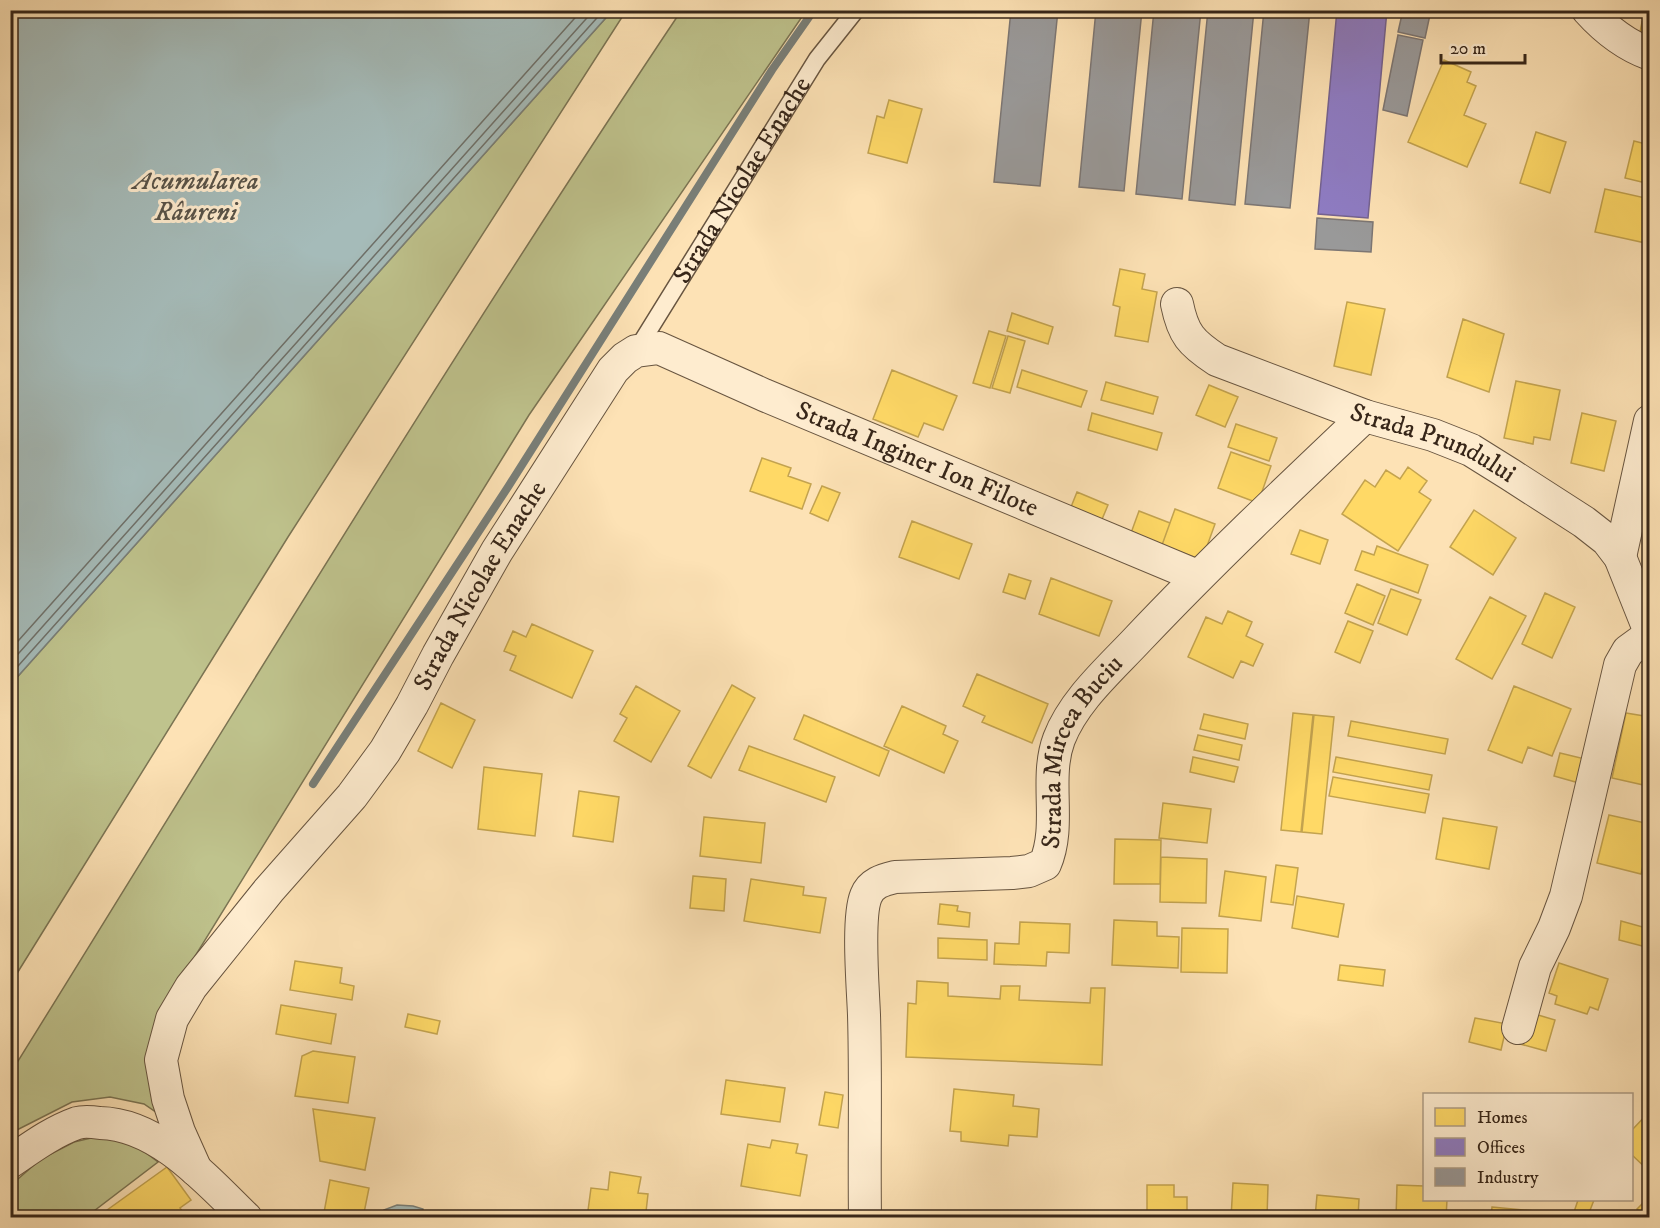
<svg xmlns="http://www.w3.org/2000/svg" width="1660" height="1228" font-family="'IM FELL DW Pica',serif">
	<style>
		.green { fill: #bfc38d; stroke: #7b7453; stroke-width: 1.5 }
		.water { fill: #a5bbb9; stroke: #797f79; stroke-width: 1.5 }
		.homes { fill: #ffd966; stroke: #c3a34f; stroke-width: 1.5 }
		.offices { fill: #8e7cc3; stroke: #746290; stroke-width: 1.5 }
		.industry { fill: #999; stroke: #7c7673; stroke-width: 1.5 }
		.lines { fill: none; stroke-linecap: round; stroke-linejoin: round }
		.shore { stroke: #6e7069; stroke-width: 1.5 }
		.stream { stroke: #797f79; stroke-width: 8 }
		.lane-casing { stroke: #685540; stroke-width: 19 }
		.street-casing { stroke: #685540; stroke-width: 34 }
		.lane { stroke: #feeccf; stroke-width: 16 }
		.street { stroke: #feeccf; stroke-width: 32 }
		.labels { text-anchor: middle; dominant-baseline: central; stroke-width: 6; stroke-linejoin: round; paint-order: stroke }
		.street-label { font-size: 26px; fill: #372619; stroke: #feeccf }
		.water-label { font-size: 27px; font-style: italic; fill: #585349; stroke: #feeccf }
	</style>
	<rect width="100%" height="100%" fill="#fde2b5"/>
	<filter id="stains"><feTurbulence type="fractalNoise" baseFrequency=".00333" numOctaves="4"/><feColorMatrix values="0 0 0 0 .2 0 0 0 0 .09 0 0 0 0 .02 0 0 0 .5 -.17"/></filter>
	<radialGradient id="worn" r=".72"><stop offset=".6" stop-color="#630" stop-opacity="0"/><stop offset="1" stop-color="#630" stop-opacity=".3"/></radialGradient>
	<path class="green" d="M612 11H626L288 537 11 983V684Z
		M681 11H806L529 415 168 1000 166 1119 144 1104 110 1097 72 1102 11 1133 10 1074C231 718 448 359 681 11Z
		M108 1134 141 1149 158 1162 86 1217 11 1218V1185L41 1159 74 1142Z"/>
	<path class="water" d="M11 10 612 11 11 684 10 11Z
		M397 1205 413 1206 423 1209V1214L418 1217H386L384 1210Z"/>
	<path class="homes" d="M1642 22 1650 24V45L1638 43Z
		M1444 60 1471 72 1467 82 1476 86 1464 115 1486 124 1467 167 1408 142Z
		M889 100 922 109 907 163 868 153 877 116 884 118Z
		M1536 132 1566 142 1550 193 1520 183Z
		M1634 141 1650 145V184L1625 178Z
		M1605 189 1650 199V244L1595 232Z
		M1120 269 1145 274 1142 289 1157 292 1148 342 1115 336 1120 307 1113 305Z
		M1347 302 1385 309 1371 375 1334 366Z
		M1012 313 1053 327 1048 344 1007 331Z
		M1463 319 1504 334 1489 392 1447 377Z
		M989 331 1006 336 990 388 973 383Z
		M1008 336 1025 341 1010 393 992 388Z
		M892 370 957 396 943 430 924 423 918 437 873 419Z
		M1022 370 1087 391 1081 407 1017 387Z
		M1516 381 1560 390 1550 440 1534 437 1533 444 1504 438Z
		M1106 382 1158 397 1153 414 1101 400Z
		M1209 385 1238 397 1225 427 1196 415Z
		M1092 413 1162 433 1157 450 1088 430Z
		M1582 413 1616 421 1604 471 1571 463Z
		M1236 424 1277 438 1269 461 1228 447Z
		M1231 452 1271 466 1258 503 1218 488Z
		M762 458 791 468 788 476 811 484 802 509 750 491Z
		M1408 467 1427 481 1419 492 1431 500 1398 551 1342 514 1365 480 1375 487 1386 470 1400 479Z
		M822 486 840 493 828 521 810 513Z
		M1077 492 1108 505 1100 524 1069 512Z
		M1175 509 1215 524 1202 560 1162 545Z
		M1474 510 1516 538 1493 575 1450 547Z
		M1139 511 1170 523 1162 545 1131 533Z
		M912 521 972 544 959 579 899 557Z
		M1300 530 1328 540 1320 564 1291 554Z
		M1377 546 1428 565 1418 593 1355 570 1362 551 1374 555Z
		M1009 574 1031 581 1025 599 1003 592Z
		M1051 578 1112 601 1099 636 1039 614Z
		M1357 584 1385 596 1373 625 1345 613Z
		M1391 589 1421 600 1407 635 1378 623Z
		M1545 593 1575 607 1552 658 1522 644Z
		M1490 597 1526 616 1492 679 1456 659Z
		M1228 611 1252 622 1246 636 1263 644 1253 666 1241 661 1233 678 1188 657 1206 617 1222 624Z
		M1348 621 1373 631 1360 663 1335 652Z
		M532 624 593 651 572 698 510 670 516 656 504 651 513 631 526 637Z
		M977 674 1048 704 1032 743 982 722 985 716 963 706Z
		M732 685 755 698 711 778 688 766Z
		M636 686 680 711 651 762 614 741 627 718 620 714Z
		M1514 686 1571 709 1552 756 1528 747 1522 763 1488 750Z
		M441 703 475 720 452 768 418 751Z
		M902 706 946 726 943 734 958 741 944 773 884 746Z
		M1293 713 1313 715 1301 832 1281 830Z
		M1626 713 1650 717V778L1648 786 1612 778Z
		M1204 714 1248 724 1245 739 1200 729Z
		M804 715 889 751 879 776 794 739Z
		M1314 715 1334 717 1322 834 1302 832Z
		M1351 721 1448 739 1445 754 1348 736Z
		M1198 735 1242 745 1239 760 1194 750Z
		M749 746 835 777 826 802 739 770Z
		M1560 753 1585 759 1579 783 1554 776Z
		M1193 757 1238 767 1234 782 1190 772Z
		M1336 757 1432 775 1429 790 1333 772Z
		M484 767 542 774 535 836 478 829Z
		M1333 777 1429 794 1425 813 1329 796Z
		M579 791 619 797 613 842 573 836Z
		M1163 803 1211 809 1207 843 1159 838Z
		M1609 815 1650 824V837L1641 874 1597 863Z
		M704 817 765 823 761 863 700 856Z
		M1443 818 1497 827 1489 869 1436 859Z
		M1115 839 1161 840 1160 884H1114Z
		M1161 857 1207 859 1206 903 1160 902Z
		M1276 865 1298 868 1293 905 1271 902Z
		M1225 871 1266 877 1261 921 1219 916Z
		M693 876 726 879 724 911 690 908Z
		M751 879 804 887 803 895 826 898 820 933 744 921Z
		M1297 896 1344 904 1338 937 1292 928Z
		M940 904 958 906 957 911 970 913 969 927 938 924Z
		M1114 920 1157 922V936L1179 937 1178 968 1112 965Z
		M1621 921 1650 929V948L1619 940Z
		M1020 922 1070 924 1069 953 1047 952 1046 966 994 964 995 943 1019 944Z
		M1182 928 1228 929 1227 973 1181 972Z
		M938 938 987 940V960L938 958Z
		M295 961 342 968 340 983 354 986 352 1000 290 990Z
		M1559 963 1608 979 1598 1010 1590 1007 1587 1014 1555 1004 1557 996 1549 993Z
		M1340 965 1385 970 1383 986 1338 980Z
		M917 981 948 983V996L1000 999 1001 986H1020L1019 1000 1090 1003 1091 988H1105L1102 1065 906 1057 908 1003 916 1004Z
		M281 1005 336 1014 331 1044 276 1034Z
		M1528 1012 1555 1020 1546 1051 1520 1044Z
		M408 1014 440 1021 437 1034 405 1027Z
		M1475 1018 1507 1024 1501 1050 1469 1042Z
		M313 1051 355 1057 348 1103 295 1096 302 1056Z
		M726 1080 785 1088 780 1122 721 1114Z
		M954 1089 1014 1095 1013 1106 1039 1109 1037 1137 1009 1135 1008 1146 961 1141V1132L950 1131Z
		M825 1092 843 1095 838 1128 819 1125Z
		M313 1109 375 1118 365 1170 320 1161Z
		M1649 1112H1650V1172L1632 1155V1130Z
		M772 1140 798 1144 796 1153 807 1155 800 1196 741 1186 748 1144 770 1148Z
		M167 1167 191 1200 180 1208 187 1218H96Z
		M610 1172 641 1177 638 1193 648 1194 646 1212 653 1213 652 1218H587L591 1188 608 1190Z
		M330 1180 369 1188 363 1218H323Z
		M1233 1183 1268 1185 1267 1218H1231Z
		M1147 1185H1174V1197H1187V1218H1147Z
		M1397 1185 1424 1186V1200H1447L1446 1218H1396Z
		M1317 1195 1359 1199 1358 1218H1315Z
		M1650 1196V1218H1645L1637 1209Z
		M1578 1200H1594L1587 1218H1572Z
		M1492 1207 1535 1211 1534 1218H1491Z"/>
	<path class="offices" d="M1337 10H1387L1368 218 1318 214Z"/>
	<path class="industry" d="M1011 10H1058L1040 186 994 182Z
		M1096 10H1142L1124 191 1079 187Z
		M1154 10H1201L1182 199 1136 194Z
		M1208 10H1254L1235 205 1189 200Z
		M1264 10H1310L1290 208 1245 204Z
		M1403 10H1431L1425 38 1398 32Z
		M1398 35 1423 40 1407 116 1383 110Z
		M1317 218 1373 222 1371 252 1315 249Z"/>
	<g class="lines">
		<path class="shore" d="M10 650 582 10
			M10 663 594 10
			M10 675 604 10"/>
		<path class="stream" d="M313 784 508 487 772 70 814 10"/>
		<defs>
			<g id="lane">
				<path id="s1" d="M636 351 817 59 856 10"/>
			</g>
			<g id="street">
				<path d="M1588 10C1606 30 1625 45 1650 54"/>
				<path id="s2" d="M1177 304C1183 334 1191 343 1217 360L1365 416 1433 435 1471 450 1511 475 1584 522 1607 540 1620 557 1650 632"/>
				<path d="M1620 557 1650 421"/>
				<path d="M1518 1028 1535 967 1554 928 1566 896 1620 665 1628 651 1650 635"/>
				<path d="M10 1162C32 1147 52 1132 77 1123 84 1121 93 1122 100 1123 158 1124 207 1180 246 1218"/>
				<path id="s3" d="M196 1170 179 1132 168 1099 161 1060 172 1019 191 987 269 890 352 796 385 751 412 705 438 655 497 551 613 370 625 358 636 351 659 348 764 395 1197 576"/>
				<path id="s4" d="M865 1218C864 1150 866 1083 864 1015 863 988 857 918 866 896 871 883 883 880 895 877L1012 873 1029 871 1045 864C1062 825 1044 779 1059 739 1074 700 1110 669 1138 639 1211 562 1288 489 1365 416"/>
			</g>
		</defs>
		<use href="#lane" class="lane-casing"/>
		<use href="#street" class="street-casing"/>
		<use href="#lane" class="lane"/>
		<use href="#street" class="street"/>
	</g>
	<g class="labels">
		<g class="street-label">
			<text stroke="none"><textPath href="#s1" startOffset="201">Strada Nicolae Enache</textPath></text>
			<text stroke="none"><textPath href="#s2" startOffset="303">Strada Prundului</textPath></text>
			<text stroke="none"><textPath href="#s3" startOffset="1280">Strada Inginer Ion Filote</textPath></text>
			<text stroke="none"><textPath href="#s3" startOffset="692">Strada Nicolae Enache</textPath></text>
			<text stroke="none"><textPath href="#s4" startOffset="632">Strada Mircea Buciu</textPath></text>
		</g>
		<g class="water-label">
			<text x="196" y="181">Acumularea<tspan x="196" dy="31">Râureni</tspan></text>
		</g>
	</g>
	<rect width="1660" height="1228" fill="none" stroke="#fde2b5" stroke-width="36"/>
	<rect x="12" y="12" width="1636" height="1204" fill="none" stroke="#372619" stroke-width="3"/>
	<rect x="18" y="18" width="1624" height="1192" fill="none" stroke="#372619" stroke-width="1.5"/>
	<rect x="1423" y="1093" width="210" height="108" fill="#feeccf" stroke="#ae9d86" stroke-width="1.5"/>
	<rect x="1435" y="1108" width="30" height="18" fill="#ffd966" stroke="#ae9d86" stroke-width="1.5"/>
	<text x="1477" y="1123" font-size="18" fill="#372619">Homes</text>
	<rect x="1435" y="1138" width="30" height="18" fill="#8e7cc3" stroke="#ae9d86" stroke-width="1.5"/>
	<text x="1477" y="1153" font-size="18" fill="#372619">Offices</text>
	<rect x="1435" y="1168" width="30" height="18" fill="#999999" stroke="#ae9d86" stroke-width="1.5"/>
	<text x="1477" y="1183" font-size="18" fill="#372619">Industry</text>
	<path d="M1441 54v9h84v-9" fill="none" stroke="#372619" stroke-width="3"/>
	<text x="1450" y="54" font-size="18" fill="#372619" stroke="#feeccf" stroke-width="4.5" paint-order="stroke">20 m</text>
	<rect width="100%" height="100%" filter="url(#stains)"/>
	<rect width="100%" height="100%" fill="url(#worn)"/>
</svg>
